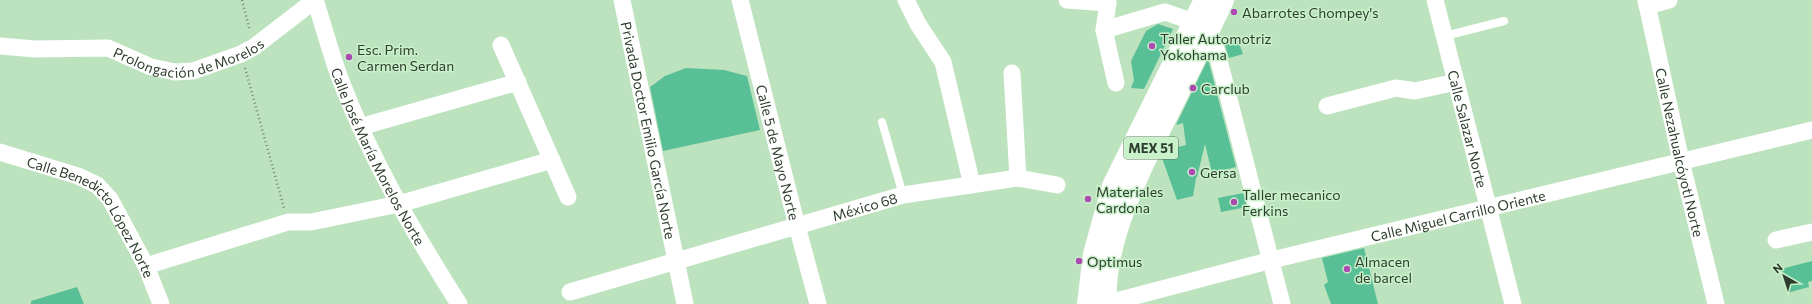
<svg xmlns="http://www.w3.org/2000/svg" width="1812" height="304" font-family="Commissioner,sans-serif">
	<style>
		.building { fill: #58bf97 }
		.lines { fill: none; stroke-linecap: round; stroke-linejoin: round }
		.path { stroke: #738e74; stroke-width: 2.5; stroke-dasharray: 1 3; stroke-linecap: butt }
		.service { stroke: #fff; stroke-width: 8 }
		.minor { stroke: #fff; stroke-width: 17 }
		.primary { stroke: #fff; stroke-width: 22 }
		.poi-dot { fill: #ac4ab1; stroke: #c9f1ca; stroke-width: 1.5 }
		.labels { text-anchor: middle; dominant-baseline: central; stroke-width: 3; stroke-linejoin: round; paint-order: stroke }
		.shield { fill: #c9f1ca; stroke: #5c745d; stroke-width: 1 }
		.shield-label { font-size: 13px; font-weight: bold; fill: #2e3e2e }
		.poi-label { font-size: 14px; fill: #2e3e2e; stroke: #c9f1ca; text-anchor: start }
		.street-label { font-size: 14px; fill: #2e3e2e; stroke: #c9f1ca }
	</style>
	<rect width="100%" height="100%" fill="#bce3bd"/>
	<path class="building" d="M1158 24 1173 29 1144 89 1131 88 1134 80 1131 61 1146 31Z
		M1237 38 1243 54 1229 58 1224 42Z
		M1208 59 1236 167 1212 173 1205 144 1197 177 1196 178 1193 196 1177 200 1161 155 1163 151 1186 145 1183 123 1176 125Z
		M686 68 724 70 747 76 760 130 663 151 650 87 665 76Z
		M1243 193 1247 207 1221 212 1218 198Z
		M1364 248 1378 304H1331L1324 285 1328 282 1322 258Z
		M1812 261V281L1808 282 1809 287 1787 293 1781 269Z
		M77 287 84 304H31V301Z"/>
	<g class="lines">
		<path class="path" d="M242 0 250 31
			M245 68 284 208"/>
		<path class="service" d="M1445 36 1504 21
			M882 122 903 195"/>
		<g class="minor">
			<path id="s1" d="M315 0C324 27 331 55 341 81 371 160 414 233 459 304"/>
			<path id="s2" d="M622 0 685 304"/>
			<path id="s3" d="M740 0 797 226 818 304"/>
			<path d="M906 0 918 24 943 62 972 185"/>
			<path d="M1067 0 1108 3"/>
			<path d="M1107 0 1108 3 1104 30 1116 83"/>
			<path id="s4" d="M1435 0 1513 304"/>
			<path id="s5" d="M1646 0 1681 161 1716 304"/>
			<path d="M1647 6 1669 0"/>
			<path d="M1104 30 1165 12 1194 22 1208 31 1216 49 1282 304"/>
			<path d="M501 45 568 197"/>
			<path id="s6" d="M0 46 35 49 108 48 151 67 175 72 193 71 241 54 254 47 315 0"/>
			<path d="M1012 73 1018 178"/>
			<path d="M1327 106 1396 88 1415 91 1456 82"/>
			<path d="M360 127 518 82"/>
			<path id="s7" d="M0 152 78 176 97 185 110 199 146 266 161 304"/>
			<path d="M1776 240 1812 232"/>
			<path d="M146 266 288 222H311L399 204 552 160"/>
			<path id="s8" d="M570 292 903 195 1018 178 1057 185"/>
			<path id="s9" d="M1105 304 1272 260 1812 130"/>
		</g>
		<path class="primary" d="M1088 304 1094 254 1113 186 1205 0
			M1106 304C1102 242 1140 169 1167 115 1186 77 1205 38 1223 0"/>
	</g>
	<g class="poi-dot">
		<circle cx="1234" cy="12" r="4"/>
		<circle cx="1152" cy="46" r="4"/>
		<circle cx="349" cy="57" r="4"/>
		<circle cx="1193" cy="88" r="4"/>
		<circle cx="1192" cy="172" r="4"/>
		<circle cx="1088" cy="199" r="4"/>
		<circle cx="1234" cy="202" r="4"/>
		<circle cx="1079" cy="261" r="4"/>
		<circle cx="1347" cy="269" r="4"/>
	</g>
	<g class="labels">
		<rect class="shield" x="1124" y="137" width="54" height="22" rx="3"/>
		<g class="shield-label">
			<text x="1151" y="148">MEX 51</text>
		</g>
		<g class="poi-label">
			<text x="1242" y="12">Abarrotes Chompey's</text>
			<text x="1160" y="38">Taller Automotriz<tspan x="1160" dy="16">Yokohama</tspan></text>
			<text x="357" y="49">Esc. Prim.<tspan x="357" dy="16">Carmen Serdan</tspan></text>
			<text x="1201" y="88">Carclub</text>
			<text x="1200" y="172">Gersa</text>
			<text x="1096" y="191">Materiales<tspan x="1096" dy="16">Cardona</tspan></text>
			<text x="1242" y="194">Taller mecanico<tspan x="1242" dy="16">Ferkins</tspan></text>
			<text x="1087" y="261">Optimus</text>
			<text x="1355" y="261">Almacen<tspan x="1355" dy="16">de barcel</tspan></text>
		</g>
		<g class="street-label">
			<text stroke="none"><textPath href="#s6" startOffset="194">Prolongación de Morelos</textPath></text>
			<text stroke="none"><textPath href="#s4" startOffset="133">Calle Salazar Norte</textPath></text>
			<text stroke="none"><textPath href="#s2" startOffset="133">Privada Doctor Emilio García Norte</textPath></text>
			<text stroke="none"><textPath href="#s3" startOffset="157">Calle 5 de Mayo Norte</textPath></text>
			<text stroke="none"><textPath href="#s5" startOffset="156">Calle Nezahualcóyotl Norte</textPath></text>
			<text stroke="none"><textPath href="#s1" startOffset="169">Calle José María Morelos Norte</textPath></text>
			<text stroke="none"><textPath href="#s8" startOffset="307">México 68</textPath></text>
			<text stroke="none"><textPath href="#s9" startOffset="364">Calle Miguel Carrillo Oriente</textPath></text>
			<text stroke="none"><textPath href="#s7" startOffset="119">Calle Benedicto López Norte</textPath></text>
		</g>
	</g>
	<g transform="translate(1784 276) rotate(321)" stroke="#c9f1ca" stroke-width="3" paint-order="stroke">
	<path d="M0-3L7 15L0 10L-7 15Z" fill="#2e3e2e"/>
	<text y="-6" font-size="11" font-weight="bold" text-anchor="middle" fill="#2e3e2e">N</text>
	</g>
</svg>
